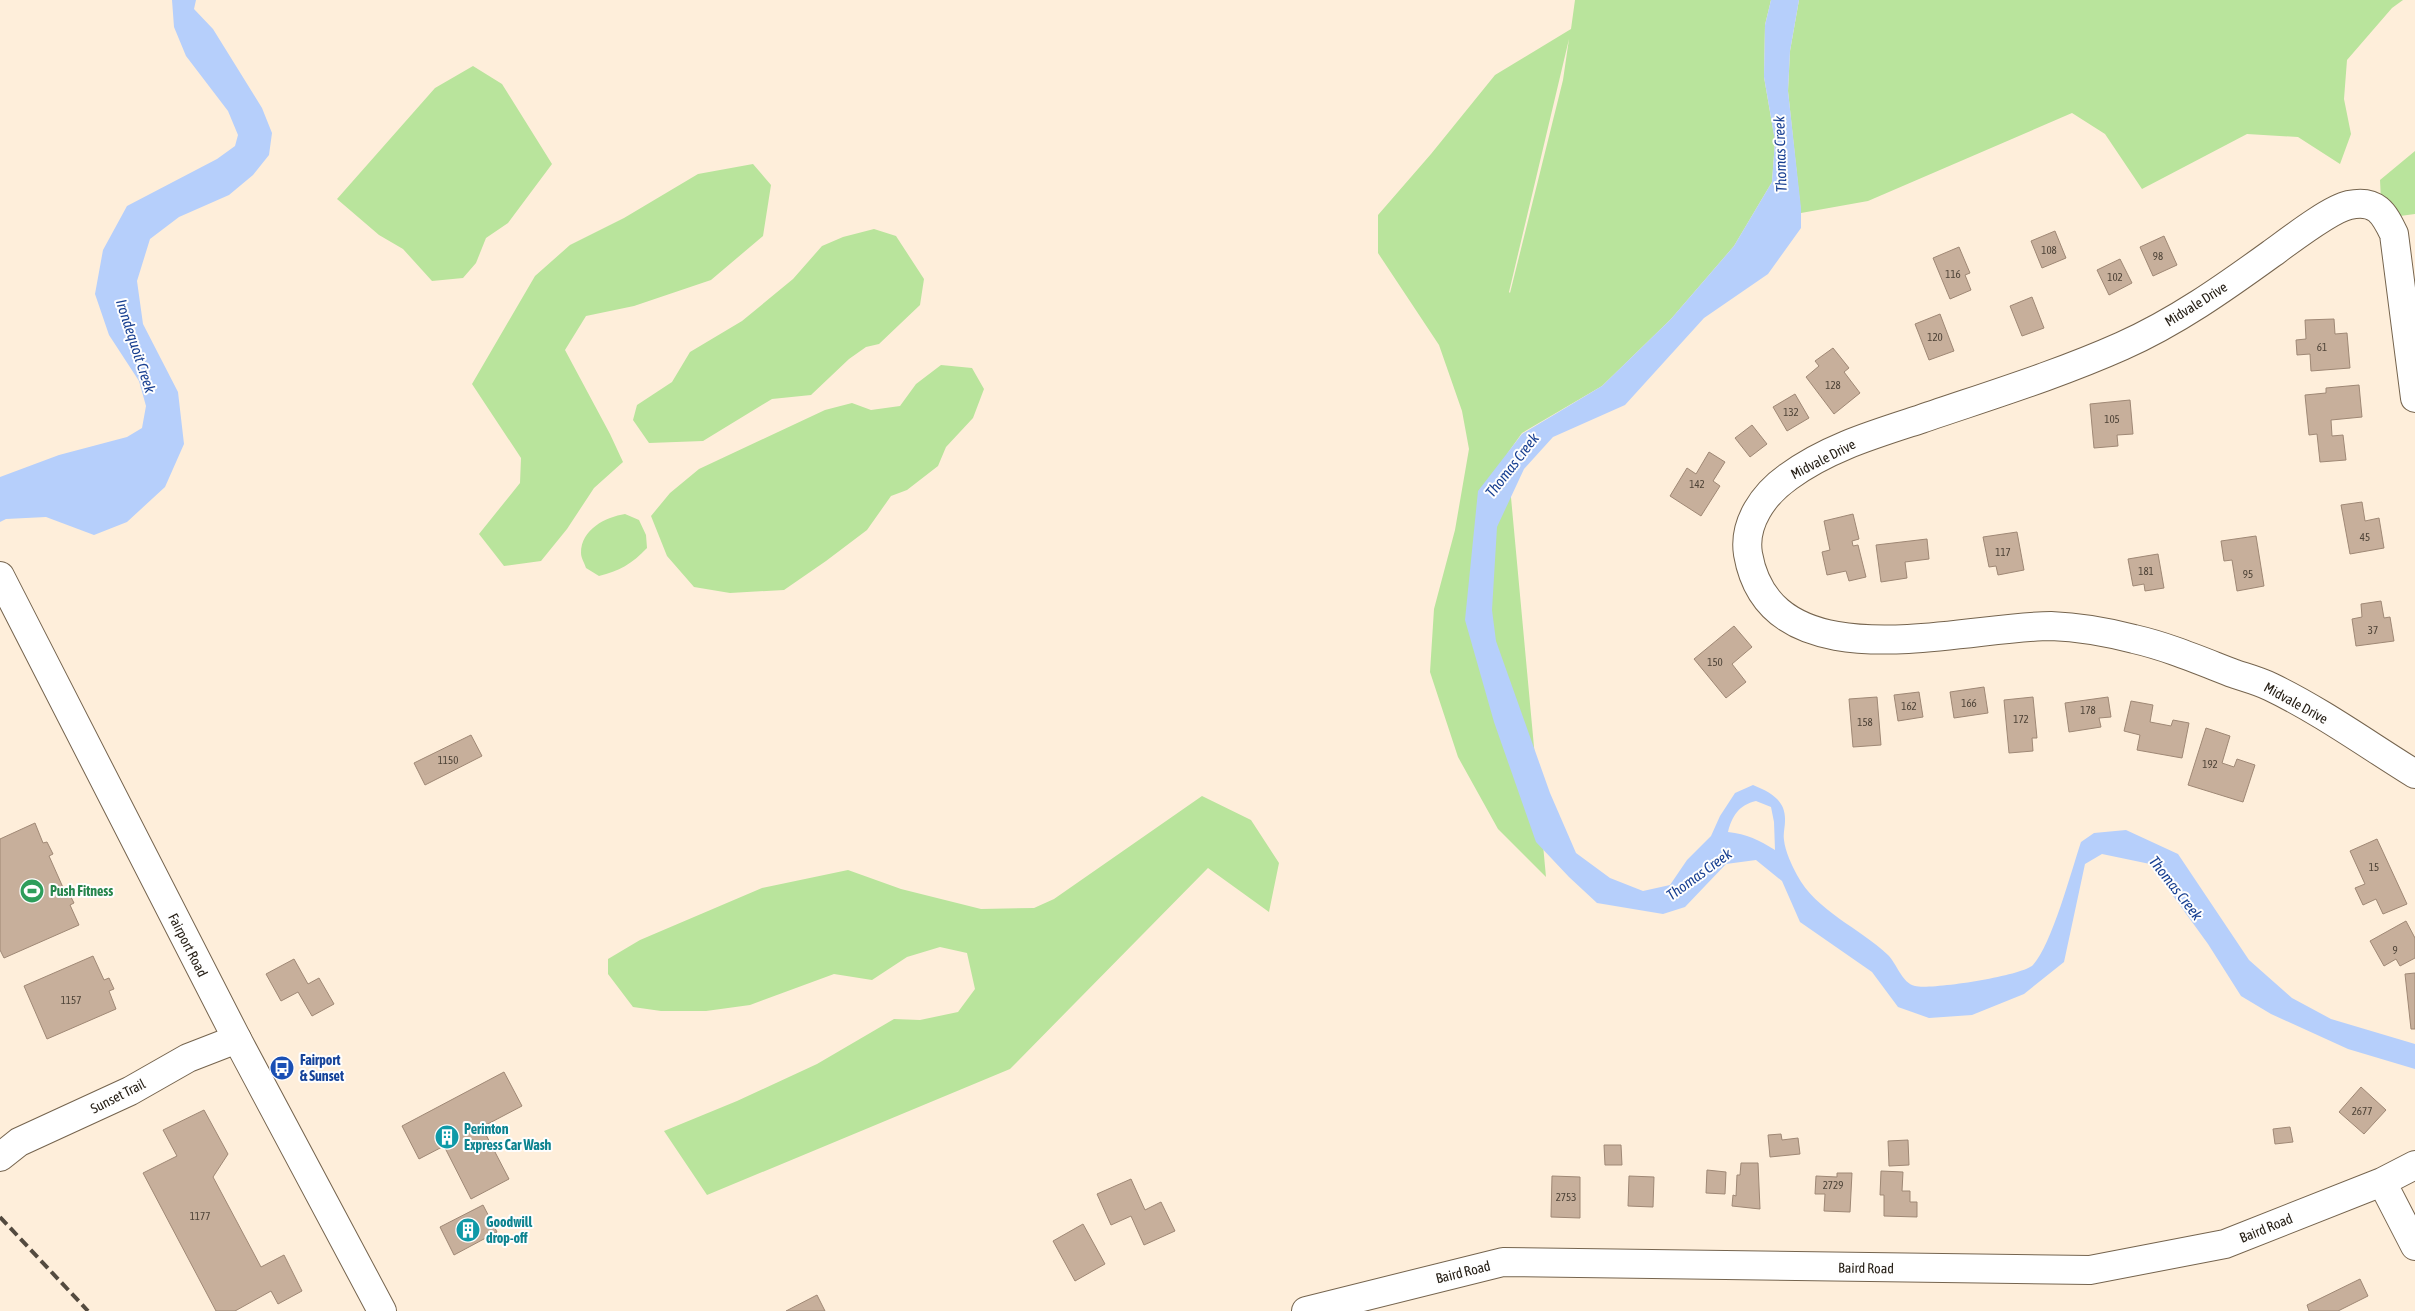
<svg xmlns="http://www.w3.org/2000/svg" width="2415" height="1311" font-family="'Asap Condensed',sans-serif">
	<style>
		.green { fill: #b9e49c; fill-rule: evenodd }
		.water { fill: #b6cffb; fill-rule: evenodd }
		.building { fill: #c7af9b; stroke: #9f8875 }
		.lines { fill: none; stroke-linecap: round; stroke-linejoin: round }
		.minor-casing { stroke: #75644e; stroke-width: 30 }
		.major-casing { stroke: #75644e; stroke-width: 30 }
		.minor { stroke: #fff; stroke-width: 28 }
		.major { stroke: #fff; stroke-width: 28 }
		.rail { stroke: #534a3f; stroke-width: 4; stroke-dasharray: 10 5; stroke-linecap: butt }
		.labels { text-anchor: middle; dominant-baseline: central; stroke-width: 4; stroke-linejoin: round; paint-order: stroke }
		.number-label { font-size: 11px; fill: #4f4438 }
		.street-label { font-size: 14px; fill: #272017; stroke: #fefefe }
		.leisure-label { font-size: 14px; font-weight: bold; fill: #27864d; stroke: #fefefe; text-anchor: start }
		.transit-label { font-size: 14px; font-weight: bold; fill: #164399; stroke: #fefefe; text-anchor: start }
		.culture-label { font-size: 14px; font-weight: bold; fill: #0d838f; stroke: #fefefe; text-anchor: start }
		.water-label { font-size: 15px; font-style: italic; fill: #173f91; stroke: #fefefe }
	</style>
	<rect width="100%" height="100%" fill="#feeeda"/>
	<path class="green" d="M1575 0H1771L1765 25 1764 77 1775 141 1772 182 1734 246 1671 319 1602 386 1522 433 1507 454 1546 877 1498 829 1458 757 1430 672 1434 609 1455 530 1469 449 1462 411 1439 345 1378 253V215L1431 154 1495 75 1571 29ZM1569 39 1563 80 1510 293 1509 292Z
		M1799 0H2403L2392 8 2347 60 2344 99 2351 134 2340 164 2298 137 2247 134 2142 189 2105 134 2072 113 1868 201 1801 213 1788 91 1790 51Z
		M473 66 502 84 552 164 508 223 486 238 476 263 463 278 432 281 403 249 379 235 337 199 435 88Z
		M2415 151V214L2400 216 2392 205 2381 200 2380 180Z
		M753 164 771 185 763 236 711 280 634 306 586 316 565 350 610 434 623 462 594 488 567 529 541 561 504 566 479 534 520 483 521 458 472 384 535 276 570 245 624 218 698 174Z
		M874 229 896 236 924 279 920 305 879 344 866 347 849 359 811 395 772 399 703 441 649 443 633 420 637 405 672 382 690 352 742 321 793 279 822 246 843 237Z
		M941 365 972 368 984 389 973 418 946 447 938 466 907 490 891 496 867 530 826 561 784 590 730 593 694 587 667 556 651 516 670 493 699 469 825 410 852 403 871 410 900 406 916 384Z
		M625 514 639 520 646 535 647 548C632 564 619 571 599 576L586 568C585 564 581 558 581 553 581 529 606 517 625 514Z
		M1202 796 1251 820 1279 863 1269 912 1208 868 1010 1069 707 1195 664 1131 737 1101 817 1064 894 1019 920 1020 958 1012 975 989 967 953 940 947 907 957 872 980 834 974 750 1005 706 1011H661L633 1007 608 974V959L640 940 762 888 848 870 901 889 981 909 1034 908 1054 899Z"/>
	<path class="water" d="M172 0H196L194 9 213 29 262 108 272 133 269 155 253 175 229 195 179 217 150 239 137 281 143 324 178 392 184 444 165 487 127 522 94 535 46 517 6 519 0 522V477L59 455 127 437 142 428 146 406 139 381 109 335 95 294 103 250 127 206 217 159 235 146 238 135 228 111 186 56 174 27Z
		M1771 0H1799L1790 51 1788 91 1801 208V228L1768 274 1704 318 1625 405 1553 437 1524 469 1497 527 1492 610 1496 641 1550 793 1576 853 1610 878 1643 891 1670 885 1687 860 1711 836 1720 816 1735 793 1753 785C1770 792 1786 800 1785 821 1785 827 1783 834 1784 840 1785 851 1792 866 1797 875 1816 911 1860 928 1888 955 1897 964 1902 983 1915 986 1931 990 2022 976 2033 965 2052 944 2071 872 2081 842L2094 833 2126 830 2178 854 2249 960 2292 998 2331 1019 2415 1044V1069L2348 1049 2271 1014 2241 996 2208 944 2150 864 2102 854 2085 864 2064 962 2024 994 1972 1015 1929 1018 1898 1007 1872 972 1800 922 1782 881 1756 860 1726 864 1685 907 1663 914 1597 903 1569 877 1536 842 1494 722 1465 620 1478 491 1522 434 1602 386 1671 319 1734 246 1772 182 1775 141 1764 77 1765 25ZM1756 801 1771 807 1774 822 1775 850C1759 840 1747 834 1728 832 1732 816 1739 805 1756 801Z"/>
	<path class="building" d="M2055 231 2066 258 2042 268 2031 241Z
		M2164 236 2177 265 2153 276 2140 247Z
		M1959 247 1970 273 1965 275 1971 290 1950 299 1933 258Z
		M2120 259 2132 283 2109 295 2097 270Z
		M2032 297 2044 328 2022 336 2010 306Z
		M1940 314 1954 351 1929 360 1915 324Z
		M2334 319 2335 334 2347 333 2350 368 2311 371 2310 354 2297 355 2296 340 2306 339 2305 320Z
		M1833 348 1849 368 1844 372 1860 393 1834 414 1806 377 1819 366 1815 361Z
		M2359 385 2362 417 2331 420 2332 436 2343 435 2346 460 2320 462 2317 434 2309 435 2305 395 2326 393V388Z
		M1795 394 1809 418 1787 431 1773 407Z
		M2130 400 2133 434 2117 435 2118 446 2094 448 2090 404Z
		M1752 425 1767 444 1750 457 1735 438Z
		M1709 452 1725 462 1713 481 1720 486 1701 516 1670 496 1687 468 1696 474Z
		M2362 502 2365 521 2379 518 2384 548 2350 554 2341 505Z
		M1853 514 1859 539 1852 541 1853 546 1858 545 1866 577 1849 581 1846 571 1827 575 1822 552 1830 550 1824 521Z
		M2017 532 2024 570 1998 575 1996 566 1989 567 1983 537Z
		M2256 536 2264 586 2237 591 2232 560 2224 561 2221 541Z
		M1927 539 1929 559 1905 562 1907 578 1881 582 1876 545Z
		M2158 554 2164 588 2145 591 2144 584 2133 586 2128 559Z
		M2381 601 2384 618 2390 617 2394 641 2356 646 2352 619 2362 617 2361 604Z
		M1734 626 1752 647 1732 664 1746 682 1726 698 1694 659Z
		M1984 687 1988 713 1954 718 1950 692Z
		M1919 692 1923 717 1898 721 1894 695Z
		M1877 697 1881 745 1853 747 1849 699Z
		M2033 697 2037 738H2032L2033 751 2009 753 2004 700Z
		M2108 697 2111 717 2099 718 2101 727 2069 732 2065 703Z
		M2131 701 2153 705 2150 722 2171 726 2173 720 2189 723 2182 758 2137 750 2140 735 2124 731Z
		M2206 728 2230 736 2222 763 2234 767 2237 759 2255 765 2243 802 2188 785Z
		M471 735 482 756 425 785 414 763Z
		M35 823 43 843 47 842 53 854 49 856 65 892 68 891 74 903 70 905 79 925 4 958 0 950V839Z
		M2377 839 2407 904 2383 914 2376 899 2363 905 2355 888 2365 884 2350 851Z
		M2406 921 2415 938V958L2400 966 2396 959 2384 966 2370 941Z
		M93 956 104 980 109 978 114 989 109 991 116 1009 47 1039 24 986Z
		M294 959 308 984 319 978 334 1004 312 1016 298 992 281 1001 266 974Z
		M2415 973V1029H2411L2405 974Z
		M504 1072 522 1106 482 1127 509 1179 471 1199 444 1146 419 1159 402 1126Z
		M2361 1087 2386 1110 2364 1134 2339 1112Z
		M204 1110 228 1154 213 1177 261 1267 284 1255 302 1291 278 1304 271 1291 235 1311H216L143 1173 177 1156 163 1130Z
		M2290 1127 2293 1142 2275 1144 2273 1129Z
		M1781 1134 1782 1140 1798 1138 1800 1154 1770 1157 1768 1135Z
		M1908 1140 1909 1165 1889 1166 1888 1141Z
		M1604 1145H1621L1622 1165H1605Z
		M1741 1163H1758L1760 1209 1732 1206 1733 1195 1736 1196 1737 1175H1740Z
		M1707 1170 1726 1172 1725 1194 1706 1193Z
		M1881 1171 1903 1172 1902 1191H1910V1202H1917V1217L1884 1216V1195H1880Z
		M1837 1173H1852L1850 1212 1824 1211 1825 1194H1815L1816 1176 1837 1177Z
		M1552 1176 1580 1177V1218L1551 1217Z
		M1629 1176 1654 1177 1653 1207 1628 1206Z
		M1131 1179 1145 1210 1161 1202 1175 1231 1144 1245 1131 1216 1111 1225 1097 1194Z
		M483 1205 497 1232 454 1255 440 1227Z
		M1083 1224 1105 1264 1075 1281 1053 1241Z
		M2360 1279 2368 1296 2338 1311H2309L2307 1305Z
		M817 1295 825 1311H786Z"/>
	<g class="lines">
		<defs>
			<path id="minor" d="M2415 398 2394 234C2384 213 2376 199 2349 205 2330 209 2289 241 2271 254 2224 288 2176 322 2122 346 2057 375 1988 396 1921 419 1875 434 1827 448 1788 477 1764 494 1743 523 1748 554 1771 686 1963 626 2051 626 2078 627 2107 632 2134 639 2169 647 2201 661 2235 674 2247 678 2259 681 2271 687 2321 711 2368 745 2415 774
				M0 1157 19 1142 130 1091 188 1058 237 1039
				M2382 1182 2415 1246
				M1306 1311 1503 1262 2090 1270 2225 1244 2382 1182 2415 1165"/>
			<path id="major" d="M0 576 237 1039 382 1311"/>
		</defs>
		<use href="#minor" class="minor-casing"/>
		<use href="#major" class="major-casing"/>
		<use href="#minor" class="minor"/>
		<use href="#major" class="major"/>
		<path class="rail" d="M0 1217 88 1311"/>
	</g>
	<defs>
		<symbol id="stadium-disc" viewBox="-11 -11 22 22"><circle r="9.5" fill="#2e9e5b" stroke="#fefefe"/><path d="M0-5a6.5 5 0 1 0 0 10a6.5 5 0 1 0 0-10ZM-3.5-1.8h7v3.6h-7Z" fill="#fff"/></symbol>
		<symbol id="bus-disc" viewBox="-11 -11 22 22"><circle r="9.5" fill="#1a4fb4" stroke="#fefefe"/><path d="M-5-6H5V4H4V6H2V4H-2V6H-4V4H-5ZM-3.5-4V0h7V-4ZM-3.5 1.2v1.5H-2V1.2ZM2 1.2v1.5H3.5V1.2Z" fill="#fff"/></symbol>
		<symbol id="building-disc" viewBox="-11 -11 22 22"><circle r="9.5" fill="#0f9aa8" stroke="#fefefe"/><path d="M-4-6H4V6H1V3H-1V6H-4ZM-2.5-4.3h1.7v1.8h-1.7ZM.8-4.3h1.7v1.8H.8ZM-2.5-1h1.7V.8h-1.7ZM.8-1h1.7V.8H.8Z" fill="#fff"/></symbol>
	</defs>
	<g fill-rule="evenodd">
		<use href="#stadium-disc" x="18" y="877" width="28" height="28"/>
		<use href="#bus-disc" x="268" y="1054" width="28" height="28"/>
		<use href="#building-disc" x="433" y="1123" width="28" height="28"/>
		<use href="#building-disc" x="454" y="1216" width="28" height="28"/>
	</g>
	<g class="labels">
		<g class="number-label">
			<text x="2049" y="250">108</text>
			<text x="2158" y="256">98</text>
			<text x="1953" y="274">116</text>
			<text x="2115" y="277">102</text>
			<text x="1935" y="337">120</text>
			<text x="2322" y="347">61</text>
			<text x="1833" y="385">128</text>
			<text x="1791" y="412">132</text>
			<text x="2112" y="419">105</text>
			<text x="1697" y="484">142</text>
			<text x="2365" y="537">45</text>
			<text x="2003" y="552">117</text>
			<text x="2146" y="571">181</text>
			<text x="2248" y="574">95</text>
			<text x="2373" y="630">37</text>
			<text x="1715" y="662">150</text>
			<text x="1969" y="703">166</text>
			<text x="1909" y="706">162</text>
			<text x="2088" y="710">178</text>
			<text x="2021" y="719">172</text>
			<text x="1865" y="722">158</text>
			<text x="448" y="760">1150</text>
			<text x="2210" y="764">192</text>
			<text x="2374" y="867">15</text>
			<text x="2395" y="950">9</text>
			<text x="71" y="1000">1157</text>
			<text x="2362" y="1111">2677</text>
			<text x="1833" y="1185">2729</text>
			<text x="1566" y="1197">2753</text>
			<text x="200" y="1216">1177</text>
		</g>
		<g class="street-label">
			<text transform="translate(2196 304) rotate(-32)">Midvale Drive</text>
			<text transform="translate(1823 459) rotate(-27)">Midvale Drive</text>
			<text transform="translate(2296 703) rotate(29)">Midvale Drive</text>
			<text transform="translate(188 945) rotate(63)">Fairport Road</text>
			<text transform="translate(118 1096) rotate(-27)">Sunset Trail</text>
			<text transform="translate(2266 1228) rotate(-22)">Baird Road</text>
			<text transform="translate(1866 1268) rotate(1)">Baird Road</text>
			<text transform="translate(1463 1272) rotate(-14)">Baird Road</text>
		</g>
		<g class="leisure-label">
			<text x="50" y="891">Push Fitness</text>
		</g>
		<g class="transit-label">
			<text x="300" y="1060">Fairport<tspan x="300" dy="16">&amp; Sunset</tspan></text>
		</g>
		<g class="culture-label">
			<text x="464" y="1129">Perinton<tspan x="464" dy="16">Express Car Wash</tspan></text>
			<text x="486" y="1222">Goodwill<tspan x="486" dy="16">drop-off</tspan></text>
		</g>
		<g class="water-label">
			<text transform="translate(1780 154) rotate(-92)">Thomas Creek</text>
			<text transform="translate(136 346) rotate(72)">Irondequoit Creek</text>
			<text transform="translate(1512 465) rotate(-52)">Thomas Creek</text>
			<text transform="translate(1699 874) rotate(-36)">Thomas Creek</text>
			<text transform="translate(2176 888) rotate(52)">Thomas Creek</text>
		</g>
	</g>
</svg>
